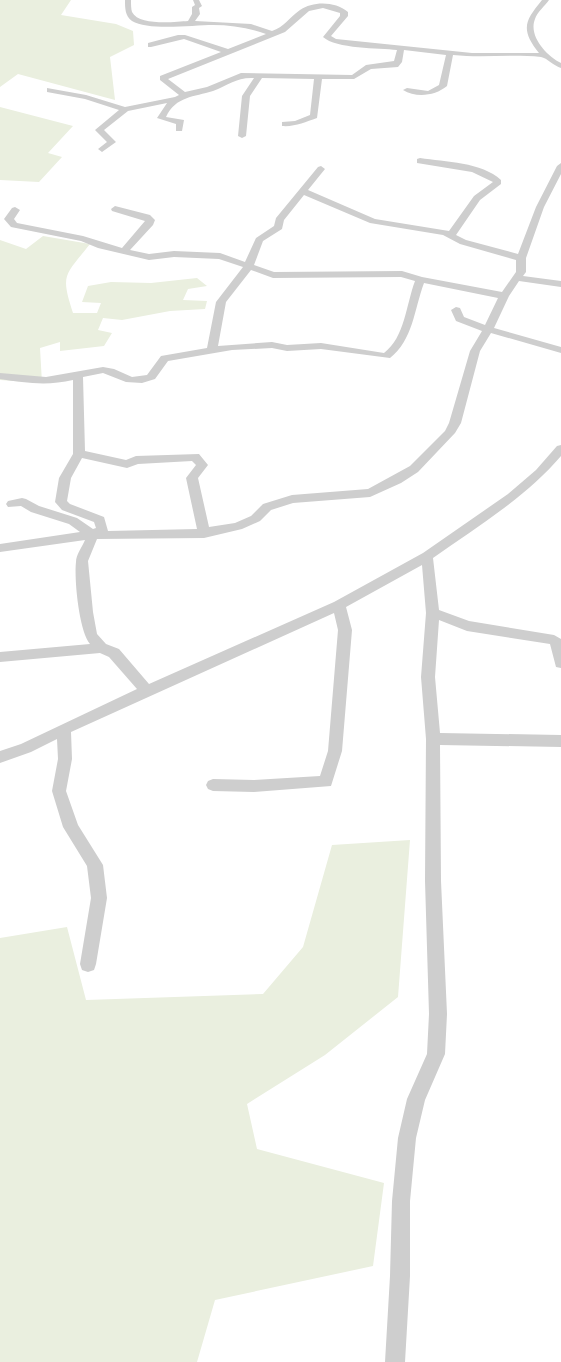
<svg xmlns="http://www.w3.org/2000/svg" width="561" height="1362" font-family="'DejaVu Sans',sans-serif">
	<style>
		.green { fill: #eaefdf }
		.lines { fill: none; stroke-linecap: round; stroke-linejoin: round }
		.minor { fill: #cecece; fill-rule: evenodd }
	</style>
	<rect width="100%" height="100%" fill="#fff"/>
	<path class="green" d="M0 0H71L61 15 116 24 133 31 134 45 110 57 115 100 18 74 0 87Z
		M0 107 73 126 48 153 62 157 39 182 0 180Z
		M43 236 90 244C65 276 60 273 73 313H97L101 303 82 302 88 286 111 282 151 283 197 278 207 286 188 289 183 300 207 301 205 309 170 311 122 320 103 318 98 330 112 333 104 346 60 351V342L40 348 42 383 0 380V240L26 249Z
		M410 840 398 997 325 1055 247 1104 257 1149 384 1183 373 1266 215 1300 197 1362H0V938L67 927 86 1000 263 994 303 947 332 845Z"/>
	<g class="lines">
		<path class="minor" d="M125 0H131C131 4 131 9 132 12 139 26 174 22 188 21L192 14V7L195 5 193 0H199L202 6 199 8 200 14 195 21 251 24 272 31C284 27 289 18 300 10 313 1 335 1 348 12V16L331 36 336 39 472 53H539C520 29 525 21 542 0H549C545 6 537 12 535 19 528 36 547 56 561 63V68C554 66 547 58 541 57 512 54 482 58 453 55L447 86C435 96 416 98 403 90L407 88 428 91 439 85 446 55 404 50 402 62 398 67 371 69 354 79H322L317 118C305 122 295 127 282 126V122L295 121 310 115 314 79 262 78 250 96 246 136 242 138 238 136 242 96 254 78C237 77 228 85 213 91 194 97 176 96 166 117L184 120 182 131H176V124L157 118 167 103 128 111 104 130 116 142 102 152 98 149 107 142 95 130 119 110 85 99 47 92V88L86 95 125 107 175 97 179 95 160 80V76L221 52 184 39 151 47H148V43L178 35H185L228 49 266 34C249 28 231 25 213 25 193 25 148 31 132 21 125 16 125 8 125 0ZM323 8 340 13V16L323 37C336 49 379 48 397 50L394 61 366 65 352 75 241 73 207 87 185 92 168 79 285 32 309 11Z
			M420 158C445 162 482 162 501 180V184L480 200 456 235 466 240 518 254 536 207 557 166 561 163V174L544 207 526 258V272L523 276 561 281V287L519 281 509 296 494 328 561 347V353L491 333 480 351 461 423 455 433 418 472 401 483 370 497 293 503 271 510 260 521 242 529 204 538 97 539 88 561 93 612 97 634 106 644 119 649 149 684 334 602 423 553 508 494 536 470 557 446 561 445V456C525 498 478 526 433 558L439 610 469 621 554 635 561 639V668L556 667 550 644 467 631 439 620 435 677 440 733 561 735V747L440 745 441 881 447 1014 445 1054 425 1100 416 1138 410 1201V1276L405 1362H385L390 1276 392 1201 398 1138 407 1099 427 1054 429 1014 425 881 426 739 421 677 426 613 422 565 346 607 352 630 342 751 331 786 254 792 213 791 208 789 206 785 208 781 213 779 254 780 320 776 328 751 338 630 334 613 71 732 72 759 66 791 78 825 103 865 107 898 96 964 94 970 88 972 82 970 80 964 91 898 87 866 63 827 52 791 58 759 57 739 31 752 0 763V751L21 744 137 689 109 657 100 653 0 662V652L90 644C79 631 74 579 76 562 76 555 82 547 85 540L0 552V544L80 532 69 524 31 512 21 506 8 507 6 504 8 501 22 498 26 499 39 506 77 518 93 529 96 528 94 522 62 510 55 502 59 478 73 454V380C48 386 25 383 0 379V373L46 377 103 367 114 369 132 377 147 375 161 356 207 348 216 302 243 267 219 259 174 257 149 260 98 248 81 241 11 227 4 219 12 208 15 207 20 210 14 219 17 223 83 236 122 248 145 221 112 211 111 209 115 206 150 215 155 220 153 225 130 250 149 254 174 251 220 253 245 262 256 238 274 226 276 218 318 167 321 166 325 169 308 190 375 219 449 231 474 196 493 182 472 172 417 163V159ZM304 195 370 223 443 235 460 244 516 260V272L502 292 422 277 402 271 274 272 254 265 263 241 282 229 284 220ZM251 270 273 278 401 277 415 281C406 305 405 337 384 353L321 343 287 345 272 342 218 346 226 302ZM424 283 498 298 485 325 464 317 460 308 456 307 451 310 456 321 482 331 470 351 449 423 445 431 410 466 368 489 292 495 263 504 251 516 235 523 209 527 198 478 208 465 199 454 136 456 126 460 85 451 83 377 103 373 126 382 142 383 155 379 168 361 232 350 272 348 287 351 321 349 390 358C413 340 414 310 424 283ZM82 458 127 468 138 464 192 461 196 465 186 478 197 529 108 531 104 517 70 504 67 501 71 478Z"/>
	</g>
</svg>
